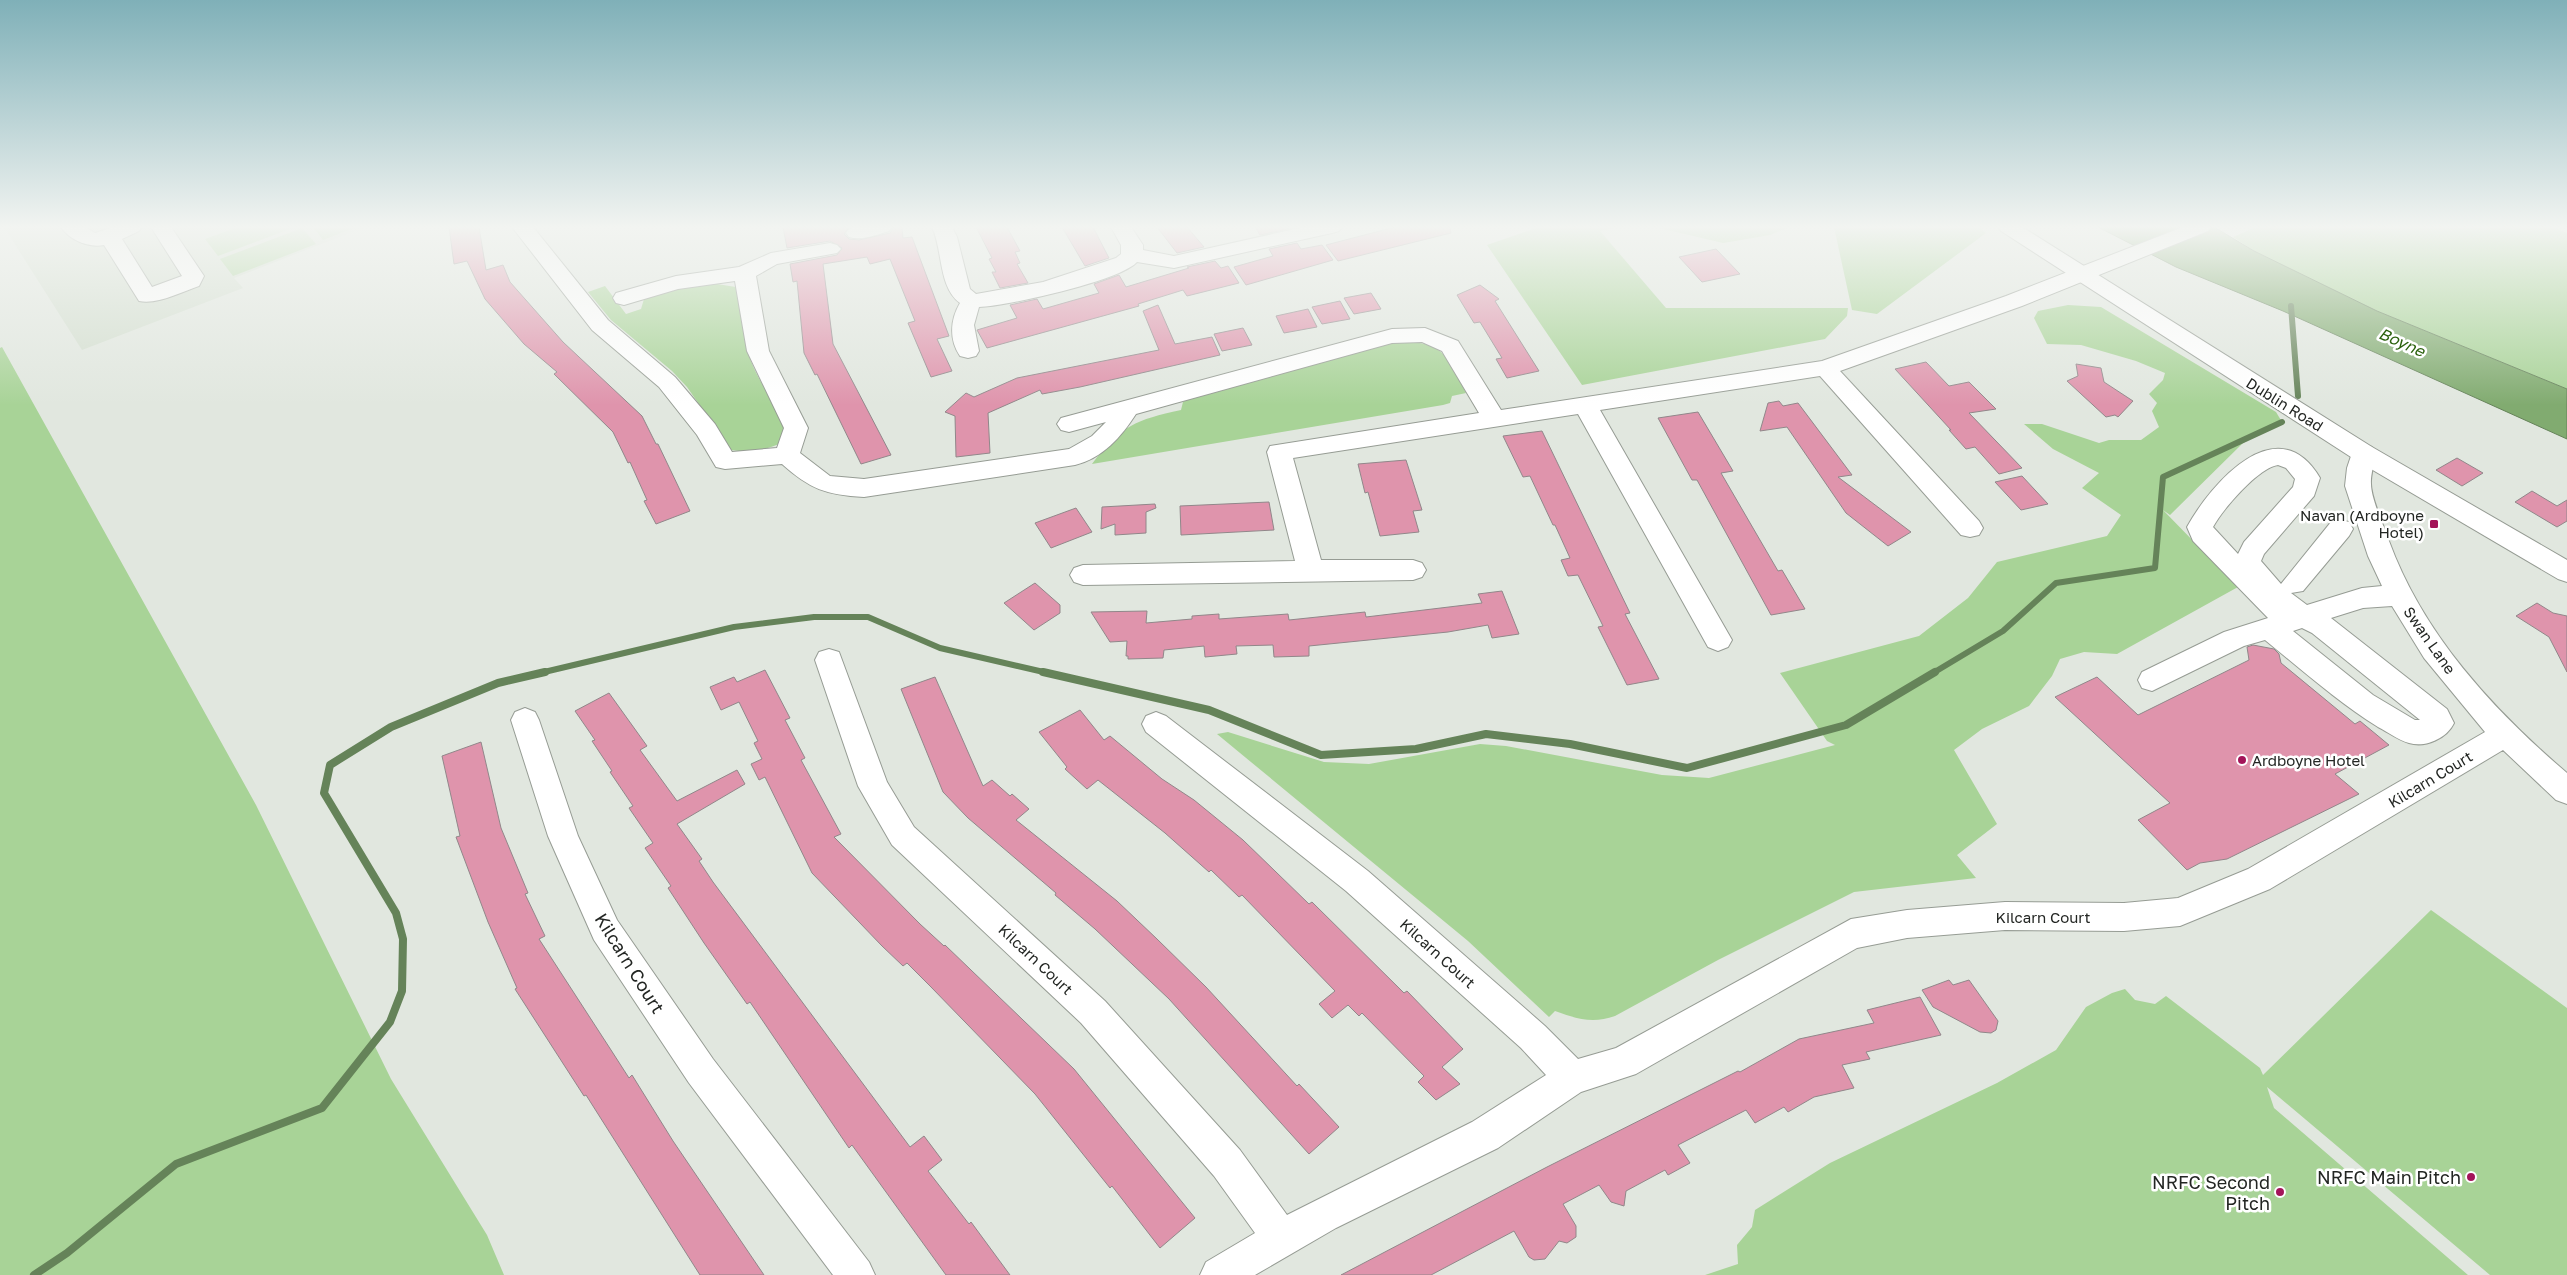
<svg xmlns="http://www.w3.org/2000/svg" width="2567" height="1275" font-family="'Golos Text',sans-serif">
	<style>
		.built { fill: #d3decf }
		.green { fill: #a8d397 }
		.water { fill: #81ab70; stroke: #658359 }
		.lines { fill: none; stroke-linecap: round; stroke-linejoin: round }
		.stream-far1 { stroke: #658359; stroke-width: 6 }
		.stream { stroke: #658359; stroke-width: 8 }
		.building { fill: #df94ac; stroke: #91878a }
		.minor-casing { stroke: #969c94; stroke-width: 2 }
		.major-casing { stroke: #969c94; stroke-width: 2 }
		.minor { fill: #fff; fill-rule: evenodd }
		.major { fill: #fff; fill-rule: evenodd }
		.poi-dot { fill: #a31459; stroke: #fff; stroke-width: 2 }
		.labels { text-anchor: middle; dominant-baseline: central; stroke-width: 5; stroke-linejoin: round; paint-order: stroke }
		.street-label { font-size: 15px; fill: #232623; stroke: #fff }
		.poi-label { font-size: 15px; fill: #232623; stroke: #fff; text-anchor: end }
		.water-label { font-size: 16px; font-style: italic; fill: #2c620e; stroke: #fff }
		.near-street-label { font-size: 18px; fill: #232623; stroke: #fff }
		.near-poi-label { font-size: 18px; fill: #232623; stroke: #fff; text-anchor: end }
	</style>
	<rect width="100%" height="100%" fill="#e1e7df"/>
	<path class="built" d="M4 227H365L234 278 243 288 82 350Z"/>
	<path class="green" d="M238 227H295L218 256 205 239Z
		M313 227H356L323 240Z
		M1539 227H1618L1600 231 1666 308H1848L1847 316 1825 339 1582 385 1487 245Z
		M1655 227H1789L1770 235 1723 243Z
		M1834 227H1979L1986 233 1877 314 1852 310Z
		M2256 227H2553L2567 233V389L2377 311 2254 251 2233 237Z
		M302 228 316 244 233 276 220 259Z
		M717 284 742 288C744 312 743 338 751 361 759 383 776 404 789 424L779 444C762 451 750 453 731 450L687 387 672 371 611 320 588 292 605 286 626 314 641 309 644 299 679 288Z
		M2068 305 2101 307 2276 412 2282 422 2243 443 2170 515 2163 510 2238 587 2117 654 2084 652 2060 659 2052 676 2029 706 1982 729 1954 750 1997 824 1957 855 1976 878 1854 892 1718 960 1615 1016C1593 1024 1577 1019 1555 1011L1549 1017 1468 941 1217 734 1228 732 1324 762 1369 764 1480 744 1506 746 1662 775 1709 778 1835 745 1827 741 1780 673 1919 636 1968 598 1997 562 2107 536 2121 515 2082 488 2099 473 2053 449 2024 424H2042L2099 443 2109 440H2141L2159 427 2152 411 2157 403 2149 394 2163 380 2165 373 2136 361 2081 345 2047 344 2034 318 2038 311Z
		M1391 342C1442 340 1445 351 1466 393L1452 396 1450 403 1443 405 1092 464C1121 425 1136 420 1181 410L1183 402 1189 398Z
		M2 347 256 805 391 1079 487 1235 504 1275H0V348Z
		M2431 910 2567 1008V1275H2490L2267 1087 2274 1108 2468 1275H1705L1738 1264 1737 1245 1752 1227 1755 1210 1830 1163 1997 1083 2056 1050 2086 1007 2112 993 2125 989 2135 1000 2155 1004 2166 996 2260 1068 2263 1075Z"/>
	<path class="water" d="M2098 227H2214L2254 251 2377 311 2567 389V439L2283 311 2176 267Z"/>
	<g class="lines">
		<path class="stream-far1" d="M2291 306 2298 396
			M540 673 734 627 814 617H868L940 648 1048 673
			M1933 673 2003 631 2056 583 2155 568 2163 477 2282 422"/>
		<path class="stream" d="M1043 672 1209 710 1321 755 1416 749 1486 734 1570 744 1687 768 1846 725 1935 672
			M34 1275 67 1253 176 1164 322 1108 390 1022 402 991 403 939 396 913 324 793 330 765 391 727 498 683 545 672"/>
	</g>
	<path class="building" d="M449 227H479L486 270 503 265 510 282 563 342 642 416 656 444H658L690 511 656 524 644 501 647 500 630 462 628 463 613 432 554 374 557 372 524 344 485 299 467 261 454 264Z
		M783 227H849L844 234 849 239 859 240 890 233 894 227H902L903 238 912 237 949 336 937 339 952 371 931 377 908 323 915 321 890 259 870 264 867 257 823 264 833 344 891 455 861 464 817 374 815 375 804 353 797 281 793 282 790 264 837 255 842 248 830 241 787 248Z
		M976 227H1007L1020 251 1015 252 1020 263 1017 264 1028 283 1000 288 992 272H996L989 259 992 258Z
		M1062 227H1093L1109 258 1085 266Z
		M1157 227H1187L1204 247 1177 253Z
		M1255 227H1287L1288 229 1260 235Z
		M1395 227H1450L1451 233 1338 261 1326 245Z
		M1297 243 1301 249 1322 245 1333 260 1246 285 1234 267 1273 256 1269 249Z
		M1716 249 1740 274 1702 282 1679 257Z
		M1215 261 1221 268 1228 266 1239 283 1187 296 1183 290 1138 304 1139 306 987 348 977 330 1017 318 1010 305 1037 299 1043 309 1099 293 1094 284 1119 275 1126 287 1189 268 1187 267Z
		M1480 285 1499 299 1495 301 1539 371 1507 378 1496 359 1502 358 1480 322 1474 323 1457 295Z
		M1371 293 1381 309 1354 314 1344 298Z
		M1340 301 1350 319 1322 324 1312 307Z
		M1158 305 1175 344 1212 337 1220 355 1080 387 1042 394 1040 390 988 413 990 453 956 457 955 416 945 412 966 393 974 397 1017 378 1159 350 1143 311Z
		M1308 309 1317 327 1284 333 1276 316Z
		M1243 328 1252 345 1222 351 1214 334Z
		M1926 362 1949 386 1969 382 1996 409 1969 413 2022 468 1999 474 1975 447 1966 449 1949 430H1951L1895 369Z
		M2076 364 2101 368 2104 382 2133 401 2118 417 2115 415 2106 417 2067 381 2078 376Z
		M1779 401 1783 406 1798 403 1852 475 1838 477 1911 532 1888 546 1846 513 1787 427 1760 431 1768 403Z
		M1698 412 1733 471 1721 473 1778 571 1782 570 1805 609 1771 615 1697 480H1692L1658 418Z
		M1542 431 1630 613 1625 614 1659 679 1627 685 1598 627 1603 626 1578 575 1568 576 1561 560 1570 558 1555 525H1553L1530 476 1523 477 1503 436Z
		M2457 458 2483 473 2462 486 2436 470Z
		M1406 460 1422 510 1413 511 1419 532 1380 536 1368 492 1365 493 1358 464Z
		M2022 476 2048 504 2021 510 1995 482Z
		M2532 491 2557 506 2567 500V521L2557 527 2515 502Z
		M1269 502 1274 530 1181 535 1180 506Z
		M1155 504 1156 508 1146 512V533L1115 535V524L1101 529 1102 507Z
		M1076 508 1092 532 1051 548 1035 523Z
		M1035 583 1060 605V613L1034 630 1004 603Z
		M1502 591 1519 634 1492 638 1488 625 1448 632 1309 646V656L1274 657 1273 645 1236 646 1237 654 1205 657 1204 646 1164 650 1163 658 1128 659V656H1126L1127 641 1110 642 1091 612 1147 611 1146 623 1192 619V616L1219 614V619L1288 614 1289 620 1365 612 1366 617 1482 603 1478 594Z
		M2537 603 2553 613 2567 616V672L2549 637 2516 616Z
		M2253 645 2274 649 2279 654 2281 663 2355 724 2360 721 2389 745 2335 774 2359 794 2227 859 2200 863 2187 870 2138 820 2170 803 2055 697 2097 677 2138 715 2249 660 2247 647Z
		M765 670 790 718 785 720 805 758 801 760 841 834 834 837 920 924 944 946 945 945 1074 1069 1195 1218 1160 1248 1112 1186 1110 1188 1035 1094 931 987 907 963 903 966 882 946 812 873 765 777 759 780 751 764 762 759 754 743 758 741 739 702 721 710 710 687 734 677 737 682Z
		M935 677 983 786 992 780 1010 796 1012 794 1029 809 1016 820 1117 901 1157 939 1206 987 1297 1086 1299 1084 1339 1127 1309 1154 1169 999 1095 929 1055 895 1056 893 968 818 943 792 901 689Z
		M609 693 647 746 640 750 677 801 737 770 745 784 677 824 702 859 699 861 713 882 910 1147 924 1136 942 1160 928 1171 969 1224 971 1222 1010 1275H946L852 1145 849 1148 750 1002 747 1004 704 943 668 888 671 886 645 848 653 843 629 808 633 806 610 772 612 771 592 741 595 740 575 711Z
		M1080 710 1104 740 1110 736 1162 779 1194 800 1243 840 1309 904 1312 902 1404 993 1407 991 1463 1049 1442 1067 1460 1084 1436 1100 1418 1082 1424 1076 1362 1013 1359 1016 1348 1005 1332 1018 1319 1004 1335 991 1242 895 1239 897 1211 870 1209 872 1165 833 1098 780 1087 789 1065 769 1067 767 1039 732Z
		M481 742 501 828 528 893 525 894 545 936 539 939 611 1050 629 1078 632 1075 673 1141 764 1275H700L586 1095 584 1096 515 989 517 988 488 922 456 837 460 836 442 756Z
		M1949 980 1953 985 1969 980 1998 1021 1996 1030 1991 1033 1980 1032 1933 1007 1922 990Z
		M1920 997 1941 1035 1866 1052 1870 1059 1842 1065 1854 1088 1814 1097 1788 1112 1784 1107 1755 1123 1746 1110 1678 1145 1690 1163 1668 1175 1665 1170 1626 1191 1624 1206 1611 1202 1599 1185 1563 1204 1576 1226V1237L1567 1243 1559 1241 1545 1259 1534 1260 1529 1257 1514 1231 1431 1275H1341L1547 1167 1738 1071 1740 1072 1799 1039 1874 1023 1867 1010Z"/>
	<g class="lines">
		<defs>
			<path id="minor" d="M61 227H85L95 233 114 227H142L139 231 122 239 152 287 182 276 151 227H171L204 276 199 286C181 292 157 305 139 301L104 245C89 248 69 240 61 227Z
				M512 227H533L608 320 675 377 715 424 732 452 777 448 784 428 747 351 735 281 678 289 624 305 616 303 613 298 616 293 676 276 739 267 771 253 830 243 837 245 841 249 837 253 777 264 756 276 769 351 808 428 800 453 830 476 864 479 1069 449 1092 436 1106 422 1069 432 1061 430 1057 424 1061 418 1392 329 1425 328 1458 341 1501 410 1822 361 2006 296 2183 227H2211L2208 231 2022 306 1840 371 1979 521 1983 528 1979 535 1970 537 1961 535 1820 376 1600 410 1732 640 1728 647 1718 651 1708 647 1578 414 1293 458 1321 560H1413L1422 563 1426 570 1422 577 1413 580 1083 585 1074 582 1070 575 1074 568 1083 565 1295 561 1267 452 1270 446 1479 413 1442 351 1422 342 1392 343 1136 414C1121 437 1103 458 1075 465L864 497C826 495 810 489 782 464L725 469 716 467 697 435 659 387 592 330Z
				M855 227H892L889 231C876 235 862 241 849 237L846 233 849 229Z
				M932 227H952L957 237 970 289 976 294 1043 282 1116 258 1121 254V245L1111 227H1131L1143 245V250L1174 256 1304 227H1342L1339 231 1332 233 1174 268 1137 262C1120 281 1007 306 979 307L974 325 979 351 976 356 968 358 960 356C949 340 950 320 960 303 938 287 943 250 932 227Z
				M2363 445 2372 447C2378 457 2370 472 2371 484 2371 499 2384 526 2389 541 2423 634 2493 710 2567 773V804L2556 800 2503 750 2270 889 2180 926 2124 931 2005 930 1907 938 1857 948 1636 1074 1581 1092 1498 1148 1336 1228 1255 1275H1200L1206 1262 1255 1233 1214 1176 1081 1023 892 845 858 786 815 660 819 652 829 649 839 652 887 782 914 827 1105 1001 1240 1150 1287 1215 1472 1122 1546 1075 1521 1048 1346 891 1146 732 1142 724 1146 716 1156 712 1166 716 1368 871 1545 1026 1578 1059 1616 1048 1851 919 1907 910 2005 902 2124 903 2178 898 2248 869 2485 732 2424 658 2392 606 2363 608 2331 618 2447 709 2454 723C2447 738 2426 748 2409 743 2398 740 2388 732 2378 727 2338 702 2302 670 2265 640L2244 646 2152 691 2142 688 2138 680 2142 672 2224 632 2268 618 2193 541 2187 527C2212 482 2278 407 2320 478L2314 496 2264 554 2261 561 2281 584 2331 522 2340 520 2349 522 2353 529 2349 536 2303 591 2291 593 2307 605 2362 588 2382 586 2368 556 2345 486 2347 468 2354 447ZM2278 465 2286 468 2295 479 2293 487 2244 542 2238 554 2213 527C2223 509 2258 468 2278 465ZM2302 628 2312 633 2420 720H2415L2373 695 2293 631Z
				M525 708 535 712 539 720 578 836 617 920 713 1059 869 1262 875 1275H833L689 1083 594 940 548 836 511 720 515 712Z"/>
			<path id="major" d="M1998 227H2022L2372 447 2567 560V582L2558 579 2354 459 2001 231Z"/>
		</defs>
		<use href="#minor" class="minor-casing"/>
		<use href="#major" class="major-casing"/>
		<use href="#minor" class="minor"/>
		<use href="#major" class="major"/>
	</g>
	<linearGradient id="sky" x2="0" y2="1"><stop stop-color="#7fb0b8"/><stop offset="0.56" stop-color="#f2f4f1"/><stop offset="1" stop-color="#f2f4f1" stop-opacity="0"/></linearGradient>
	<rect width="2567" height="405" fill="url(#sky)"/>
	<g class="poi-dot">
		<rect x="2429" y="519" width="10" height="10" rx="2.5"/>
		<circle cx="2242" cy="760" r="5"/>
		<circle cx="2471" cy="1177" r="5"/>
		<circle cx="2280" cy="1192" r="5"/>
	</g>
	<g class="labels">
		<g class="street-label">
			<text transform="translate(2285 404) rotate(32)">Dublin Road</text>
			<text transform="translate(2430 640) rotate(55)">Swan Lane</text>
			<text transform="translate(2430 779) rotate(-31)">Kilcarn Court</text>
			<text x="2043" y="917">Kilcarn Court</text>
			<text transform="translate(1438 953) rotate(42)">Kilcarn Court</text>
			<text transform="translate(1036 959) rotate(43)">Kilcarn Court</text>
		</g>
		<g class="poi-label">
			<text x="2424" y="515">Navan (Ardboyne<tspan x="2424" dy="17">Hotel)</tspan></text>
			<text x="2252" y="760" text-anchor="start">Ardboyne Hotel</text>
		</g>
		<g class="water-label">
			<text transform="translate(2402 342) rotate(24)">Boyne</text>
		</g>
		<g class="near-street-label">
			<text transform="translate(630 963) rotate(58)">Kilcarn Court</text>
		</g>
		<g class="near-poi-label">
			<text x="2461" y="1177">NRFC Main Pitch</text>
			<text x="2270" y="1182">NRFC Second<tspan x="2270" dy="21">Pitch</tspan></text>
		</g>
	</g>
</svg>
